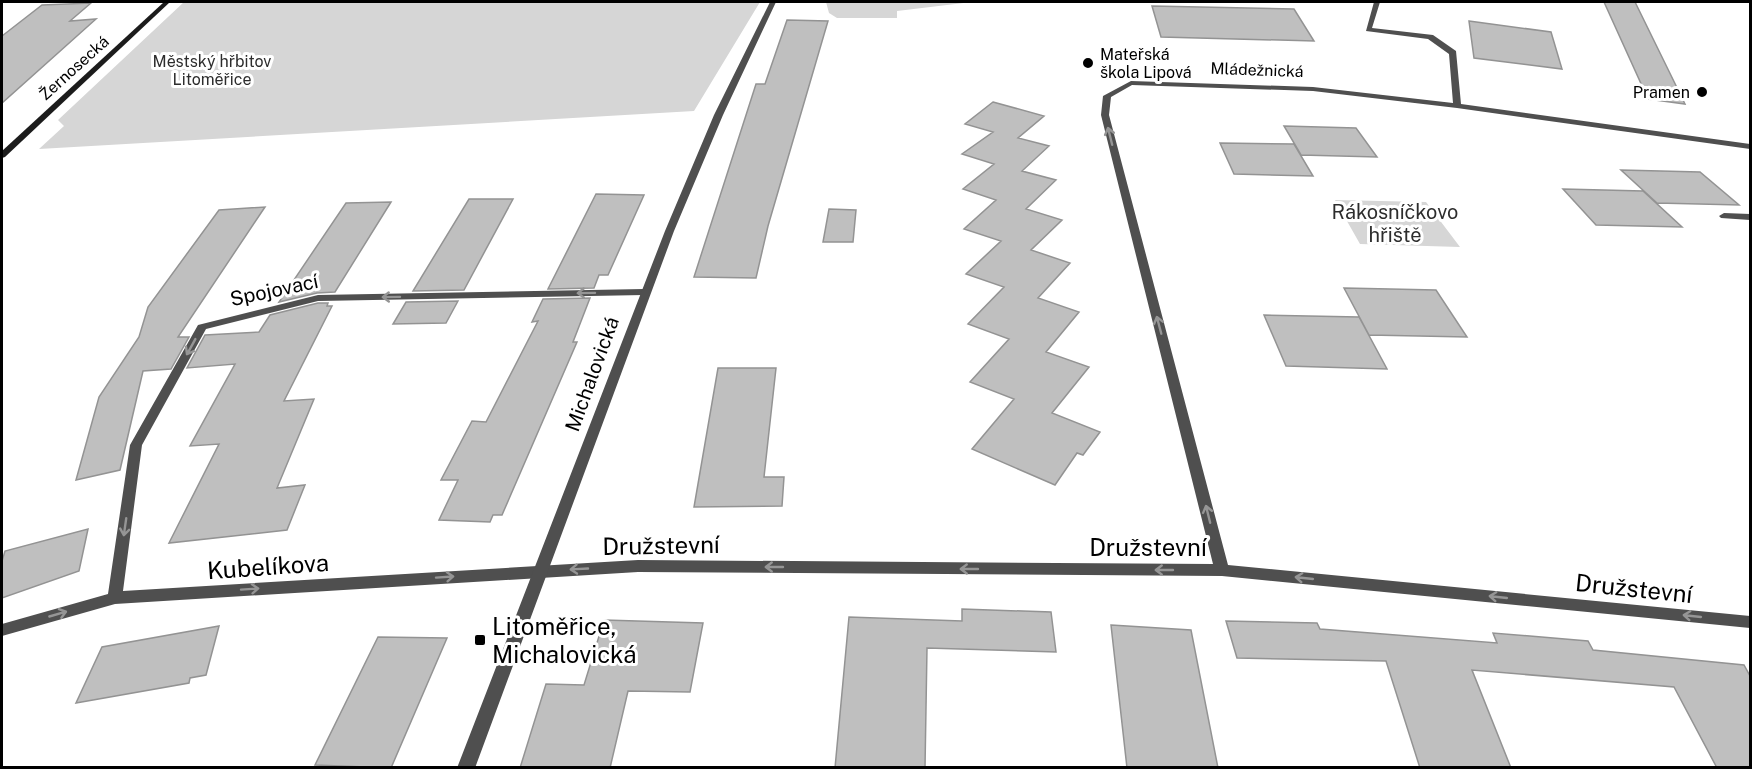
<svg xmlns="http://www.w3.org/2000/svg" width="1752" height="769" font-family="'Public Sans',sans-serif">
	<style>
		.green { fill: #d6d6d6 }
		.building { fill: #bfbfbf; stroke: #939393; stroke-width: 1.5 }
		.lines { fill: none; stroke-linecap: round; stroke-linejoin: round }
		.minor { fill: #4f4f4f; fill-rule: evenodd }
		.tertiary { fill: #4f4f4f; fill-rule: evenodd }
		.secondary { fill: #1c1c1c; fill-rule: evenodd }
		.oneway { stroke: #959595 }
		.poi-dot { fill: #000; stroke: #fff; stroke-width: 2 }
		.labels { text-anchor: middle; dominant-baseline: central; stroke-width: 6; stroke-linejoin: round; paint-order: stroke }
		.far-poi-label { font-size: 16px; fill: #000; stroke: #fff; text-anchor: start }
		.far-park-label { font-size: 16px; fill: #2d2d2d; stroke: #fff }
		.far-street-label { font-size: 16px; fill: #000; stroke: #fff }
		.park-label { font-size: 20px; fill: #2d2d2d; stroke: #fff }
		.street-label { font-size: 20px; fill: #000; stroke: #fff }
		.near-street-label { font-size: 24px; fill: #000; stroke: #fff }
		.near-poi-label { font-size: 24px; fill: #000; stroke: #fff; text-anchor: start }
	</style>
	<rect width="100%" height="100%" fill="#fff"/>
	<path class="green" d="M184 2H760L694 111 39 149 64 126 58 120Z
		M826 2H972L897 11V18H837L829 13Z
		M1335 200 1426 202 1460 247 1360 244Z"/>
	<path class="building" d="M1604 2H1635L1685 104 1648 99Z
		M91 3 70 21 96 19 2 103V36L42 5Z
		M1152 6 1294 9 1314 41 1161 37Z
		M787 20 828 21 768 226 756 278 694 277 756 84H765Z
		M1469 21 1551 32 1562 69 1474 58Z
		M993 102 1044 116 1018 138 1049 146 1022 171 1056 180 1026 209 1062 220 1031 250 1070 263 1038 298 1079 312 1046 352 1089 367 1052 413 1100 432 1083 455 1077 453 1055 485 972 449 1014 399 970 382 1009 339 968 324 1004 287 966 274 1001 241 964 229 996 200 963 189 994 164 962 154 993 132 965 124Z
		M1284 126 1356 128 1377 157 1301 155Z
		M1220 143 1294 144 1313 176 1234 174Z
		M1621 170 1700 172 1739 205 1657 203Z
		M1563 189 1643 191 1682 227 1596 225Z
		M596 194 644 195 608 275H599L594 288 548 289Z
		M469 199H513L464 290 413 291Z
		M391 202 335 292 317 293 279 302 346 203Z
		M265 207 178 337H189L171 369 143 371 120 470 76 480 99 397 139 337 148 307 219 210Z
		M829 209 856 210 853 242H823Z
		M1344 288 1436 290 1467 337 1369 335Z
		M590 298 573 342H577L502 515H493L490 522 439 520 458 480H441L472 421 486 422 538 321 532 322 543 299Z
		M458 301 446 323 393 324 406 302Z
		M318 303H328L327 306H332L284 401 314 399 277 488 305 485 287 530 169 543 219 444 190 446 235 364 187 368 205 335 259 332 270 315Z
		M1264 315 1359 317 1387 369 1286 366Z
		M718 368H776L764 477H784L782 506 694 507Z
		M88 529 79 571 2 598V561L5 551Z
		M962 609 1051 612 1056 652 927 648 925 768H835L849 617 962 621Z
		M604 620 703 623 690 692 628 691 610 768H520L546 684 584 685Z
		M1226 621 1317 623 1320 629 1497 643 1493 633 1588 641 1593 650 1744 665 1750 676V768H1717L1674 687 1472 670 1511 768H1420L1386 661 1237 658Z
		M1111 625 1191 630 1218 768H1127Z
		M219 626 206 675 190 678 189 683 76 703 102 647Z
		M378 637 447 638 391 768 315 765Z"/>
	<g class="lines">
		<path class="minor" d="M1374 2H1380L1372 28 1433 35 1456 51 1461 104 1750 144V149L1457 108 1313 91 1132 85 1111 97 1109 115 1228 565 1750 616V628L1222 576 638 572 115 604 2 636V624L108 594 130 445 198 325 318 295 644 289 649 292 644 295 318 301 206 329 142 445 123 591 638 560 1213 564 1101 115 1103 96 1131 81 1313 87 1453 103 1449 54 1428 39 1366 31Z
			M1724 213 1750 214V220L1721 218 1719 216Z"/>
		<path class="tertiary" d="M770 2H776L723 115 674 231 475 768H457L665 231 714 115Z"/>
		<path class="secondary" d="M164 2H170L5 157 2 158V151Z"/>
	</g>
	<defs><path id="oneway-shaft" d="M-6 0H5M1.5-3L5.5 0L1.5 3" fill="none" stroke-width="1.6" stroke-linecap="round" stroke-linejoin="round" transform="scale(1.5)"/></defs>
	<g class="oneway">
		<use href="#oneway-shaft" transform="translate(1110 136) rotate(-104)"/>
		<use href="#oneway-shaft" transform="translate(586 293) rotate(179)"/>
		<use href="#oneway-shaft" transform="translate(391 297) rotate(179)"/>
		<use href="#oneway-shaft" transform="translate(1159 325) rotate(-105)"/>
		<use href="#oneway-shaft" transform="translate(191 347) rotate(119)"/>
		<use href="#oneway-shaft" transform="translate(1208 514) rotate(-104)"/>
		<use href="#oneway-shaft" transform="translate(125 527) rotate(98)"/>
		<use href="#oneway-shaft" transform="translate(774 567) rotate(-180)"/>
		<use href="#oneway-shaft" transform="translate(579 569) rotate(177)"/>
		<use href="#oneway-shaft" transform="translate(969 569) rotate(-180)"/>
		<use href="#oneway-shaft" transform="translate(1164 570) rotate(-180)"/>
		<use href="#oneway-shaft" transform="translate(445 577) rotate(-4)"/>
		<use href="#oneway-shaft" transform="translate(1304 578) rotate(-174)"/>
		<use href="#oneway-shaft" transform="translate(250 589) rotate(-4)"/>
		<use href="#oneway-shaft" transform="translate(1498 597) rotate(-174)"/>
		<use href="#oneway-shaft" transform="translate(58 614) rotate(-16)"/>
		<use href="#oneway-shaft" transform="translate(1692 616) rotate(-174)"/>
	</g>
	<g class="poi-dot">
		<circle cx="1088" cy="63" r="6"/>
		<circle cx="1702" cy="92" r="6"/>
		<rect x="474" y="634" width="12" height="12" rx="3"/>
	</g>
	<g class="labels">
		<g class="far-poi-label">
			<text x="1100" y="54">Mateřská<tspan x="1100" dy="18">škola Lipová</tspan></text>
			<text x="1690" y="92" text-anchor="end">Pramen</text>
		</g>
		<g class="far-park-label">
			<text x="212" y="61">Městský hřbitov<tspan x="212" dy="18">Litoměřice</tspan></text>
		</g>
		<g class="far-street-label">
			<text transform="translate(74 68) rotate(-42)">Žernosecká</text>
			<text transform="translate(1257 70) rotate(2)">Mládežnická</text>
		</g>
		<g class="park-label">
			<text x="1395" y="212">Rákosníčkovo<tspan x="1395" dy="23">hřiště</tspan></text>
		</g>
		<g class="street-label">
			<text transform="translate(274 290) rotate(-12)">Spojovací</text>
			<text transform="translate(592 374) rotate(-70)">Michalovická</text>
		</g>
		<g class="near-street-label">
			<text transform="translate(661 545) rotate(-1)">Družstevní</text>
			<text x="1148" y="547">Družstevní</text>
			<text transform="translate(268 566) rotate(-4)">Kubelíkova</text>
			<text transform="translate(1634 588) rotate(6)">Družstevní</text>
		</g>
		<g class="near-poi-label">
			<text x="492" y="626">Litoměřice,<tspan x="492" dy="28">Michalovická</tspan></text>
		</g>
	</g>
	<rect width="1752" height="769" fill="none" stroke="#000000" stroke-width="6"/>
</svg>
